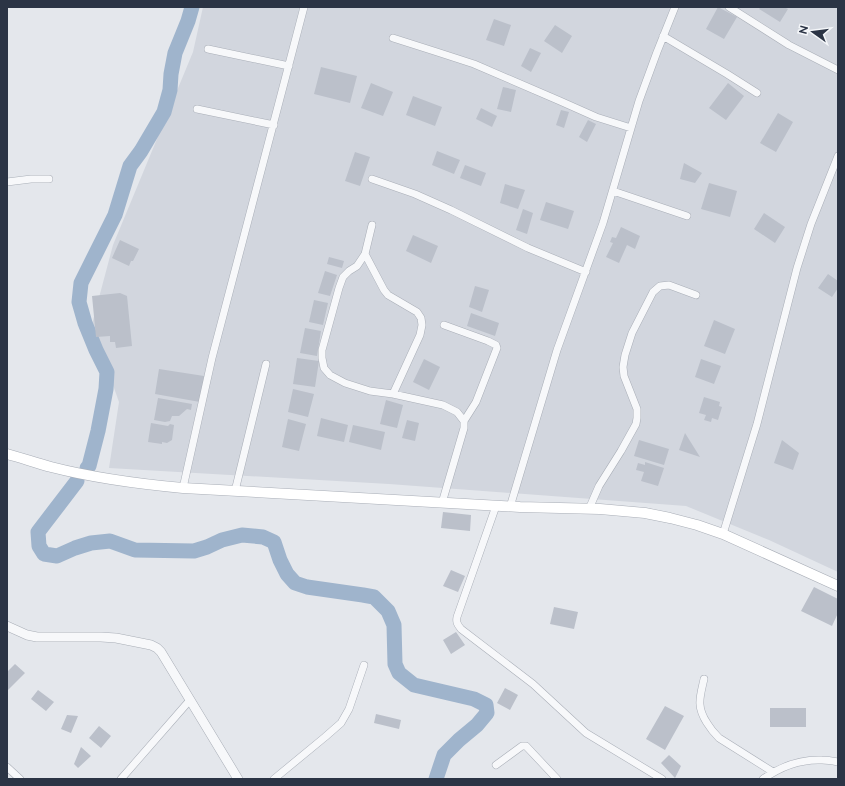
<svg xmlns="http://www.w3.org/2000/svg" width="845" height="786" font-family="Raleway,sans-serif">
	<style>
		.built { fill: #d2d6de }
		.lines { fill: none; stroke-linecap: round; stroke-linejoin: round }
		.river { stroke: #9fb4cc; stroke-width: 15 }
		.building { fill: #bbc0ca }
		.minor-casing { stroke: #a9aeb7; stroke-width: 8 }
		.tertiary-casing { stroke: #a9aeb7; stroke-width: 10 }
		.secondary-casing { stroke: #a9aeb7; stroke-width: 11 }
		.minor { stroke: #f7f8fa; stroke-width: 7 }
		.tertiary { stroke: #f7f8fa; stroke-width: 9 }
		.secondary { stroke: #fff; stroke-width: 10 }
	</style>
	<rect width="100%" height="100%" fill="#e4e7ec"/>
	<path class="built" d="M203 7H838V572L769 540 686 506 389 484 109 468 119 402 96 337 92 324 113 245 193 52Z"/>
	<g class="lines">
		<path class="river" d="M87 468 89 466 98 431 106 389 107 372 96 350 85 323 79 302 81 283 115 215 130 166 141 151 164 112 170 90 171 74 175 53 188 21 192 7
			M77 481 38 532 39 546 44 554 57 556 75 548 91 543 110 541 135 550 194 551 207 547 222 540 242 535 263 537 274 542 280 560 287 574 295 583 307 587 363 595 374 597 388 611 394 625 395 664 399 673 414 685 474 699 486 705 487 713 477 725 459 740 444 755 436 779"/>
	</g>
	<path class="building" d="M718 7 737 17 724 39 706 29Z
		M761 7H784L788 9 780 22 759 9Z
		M494 19 511 25 504 46 486 40Z
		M555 25 572 36 562 53 544 41Z
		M530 48 541 53 531 72 521 66Z
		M321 67 357 76 350 103 314 94Z
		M371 83 393 92 383 116 361 108Z
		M728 83 744 96 726 120 709 108Z
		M503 87 516 90 511 112 497 109Z
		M413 96 442 107 435 126 406 115Z
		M481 108 497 116 492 127 476 119Z
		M561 110 569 112 564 128 556 125Z
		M778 113 793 122 776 152 760 143Z
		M588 120 596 124 587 142 579 137Z
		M437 151 460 160 454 174 432 165Z
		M355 152 370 157 360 186 345 181Z
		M684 163 702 173 695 183 680 179Z
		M465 165 486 173 481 186 460 178Z
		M709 183 737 191 730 217 701 209Z
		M505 184 525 190 518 209 500 203Z
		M546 202 574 211 568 229 540 220Z
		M523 209 533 213 527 234 516 230Z
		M764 213 785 227 775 243 754 229Z
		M621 227 640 236 635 249 627 245 619 263 606 257 613 243 610 242 612 237 616 238Z
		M413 235 438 246 431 263 406 251Z
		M120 240 139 249 133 261H131L129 266 112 258Z
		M329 257 344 261 342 268 327 264Z
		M325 271 337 275 330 296 318 293Z
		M828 274 838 281V288L832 297 818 288Z
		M475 286 489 290 482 312 469 307Z
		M120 293 127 296 132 346 116 348 115 342H110V336L96 337 92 296Z
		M314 300 328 303 323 325 309 322Z
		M471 313 499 323 495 336 467 326Z
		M714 320 735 329 725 354 704 346Z
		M305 328 321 331 317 356 300 353Z
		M297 358 319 361 315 387 293 384Z
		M424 359 440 367 429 390 413 382Z
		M701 359 721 366 714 384 695 377Z
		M159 369 204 376 200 402 155 394Z
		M293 389 314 394 308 417 288 412Z
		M704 397 720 402 719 406 722 407 718 420 712 418 711 422 704 420 706 415 699 413Z
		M158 398 192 404 191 410 187 409 179 416H172L170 421 165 422 154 420Z
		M386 400 403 405 397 428 380 424Z
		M321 418 348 425 344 442 317 436Z
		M288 419 306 424 299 451 282 447Z
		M407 420 419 423 415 441 402 438Z
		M151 423 168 426 170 424 174 425 172 440 167 443 162 442V444L148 442Z
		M353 425 385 432 381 450 349 442Z
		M685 433 700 457 679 450Z
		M639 440 669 449 664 465 634 456Z
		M782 440 799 453 793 470 774 463Z
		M645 462 664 468 658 486 641 481 644 472 636 470 638 463 645 465Z
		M443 512 471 515 470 531 441 528Z
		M451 570 465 576 458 592 443 586Z
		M814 587 838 599V613L832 626 801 611Z
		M554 607 578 612 574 629 550 624Z
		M456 632 465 645 451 654 443 640Z
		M15 664 25 673 7 691V672Z
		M505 688 518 695 510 710 497 703Z
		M38 690 54 702 46 711 31 699Z
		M665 706 684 716 665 750 646 739Z
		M770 708H806V727H770Z
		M376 714 401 720 399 729 374 723Z
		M67 715 78 716 71 733 61 729Z
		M99 726 111 736 101 748 89 738Z
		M81 747 91 756 78 768 74 764Z
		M669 755 681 766 675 778 661 763Z"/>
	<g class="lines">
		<defs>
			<path id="minor" d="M729 7 789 45 838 70
				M663 36 727 74 757 93
				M393 38 437 52 474 64 560 101 596 117 631 128
				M208 49 289 66
				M197 109 274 125
				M372 179 415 194 451 210 528 248 586 272
				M7 182 31 179H49
				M613 191 687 216
				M372 225 365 254 357 266 349 271 343 277 339 288 322 350V358L324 368 330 375 345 383 370 391 393 394 443 405 457 412 464 421V428L442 503
				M365 254 384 290 388 295 417 312 421 318 422 325 420 335 393 394
				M444 325 488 341 496 345 497 348 476 402 464 421
				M183 488 212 358 304 7
				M235 491 266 364
				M496 506 457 617C456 622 457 624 461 629L533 684 586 733 662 779
				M510 507 557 350 603 223 639 101 657 52 675 7
				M589 509 599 486 621 451 636 424 637 418V409L624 376 623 367 625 355 632 333 653 292 660 286 669 285 696 295
				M723 534 757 424 797 268 811 224 838 156
				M704 679C700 697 696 706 707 723 710 728 714 733 719 738L773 772
				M496 765 522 746H526L557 779
				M7 767 20 779
				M121 779 190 700
				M274 779 325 737 341 723 349 709 364 665
				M763 779C780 767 801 759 822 760 827 760 833 761 838 762"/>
			<path id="tertiary" d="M7 626 27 635 37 637H101L116 638 151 645 157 648 161 652 238 779"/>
			<path id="secondary" d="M7 454C22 458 36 463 51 467 94 478 139 484 183 488L520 507 600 509 645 513 670 518 697 525 723 534 838 586"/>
		</defs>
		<use href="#minor" class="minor-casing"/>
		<use href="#tertiary" class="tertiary-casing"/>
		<use href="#secondary" class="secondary-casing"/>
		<use href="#minor" class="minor"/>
		<use href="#tertiary" class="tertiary"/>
		<use href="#secondary" class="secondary"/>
	</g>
	<rect width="845" height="786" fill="none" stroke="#2b3445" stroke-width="16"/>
	<g transform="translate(813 32) rotate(284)" stroke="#f4f6f9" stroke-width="3" paint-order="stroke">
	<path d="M0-3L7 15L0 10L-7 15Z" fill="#2b3445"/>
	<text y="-6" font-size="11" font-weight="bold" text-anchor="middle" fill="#2b3445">N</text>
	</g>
</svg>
